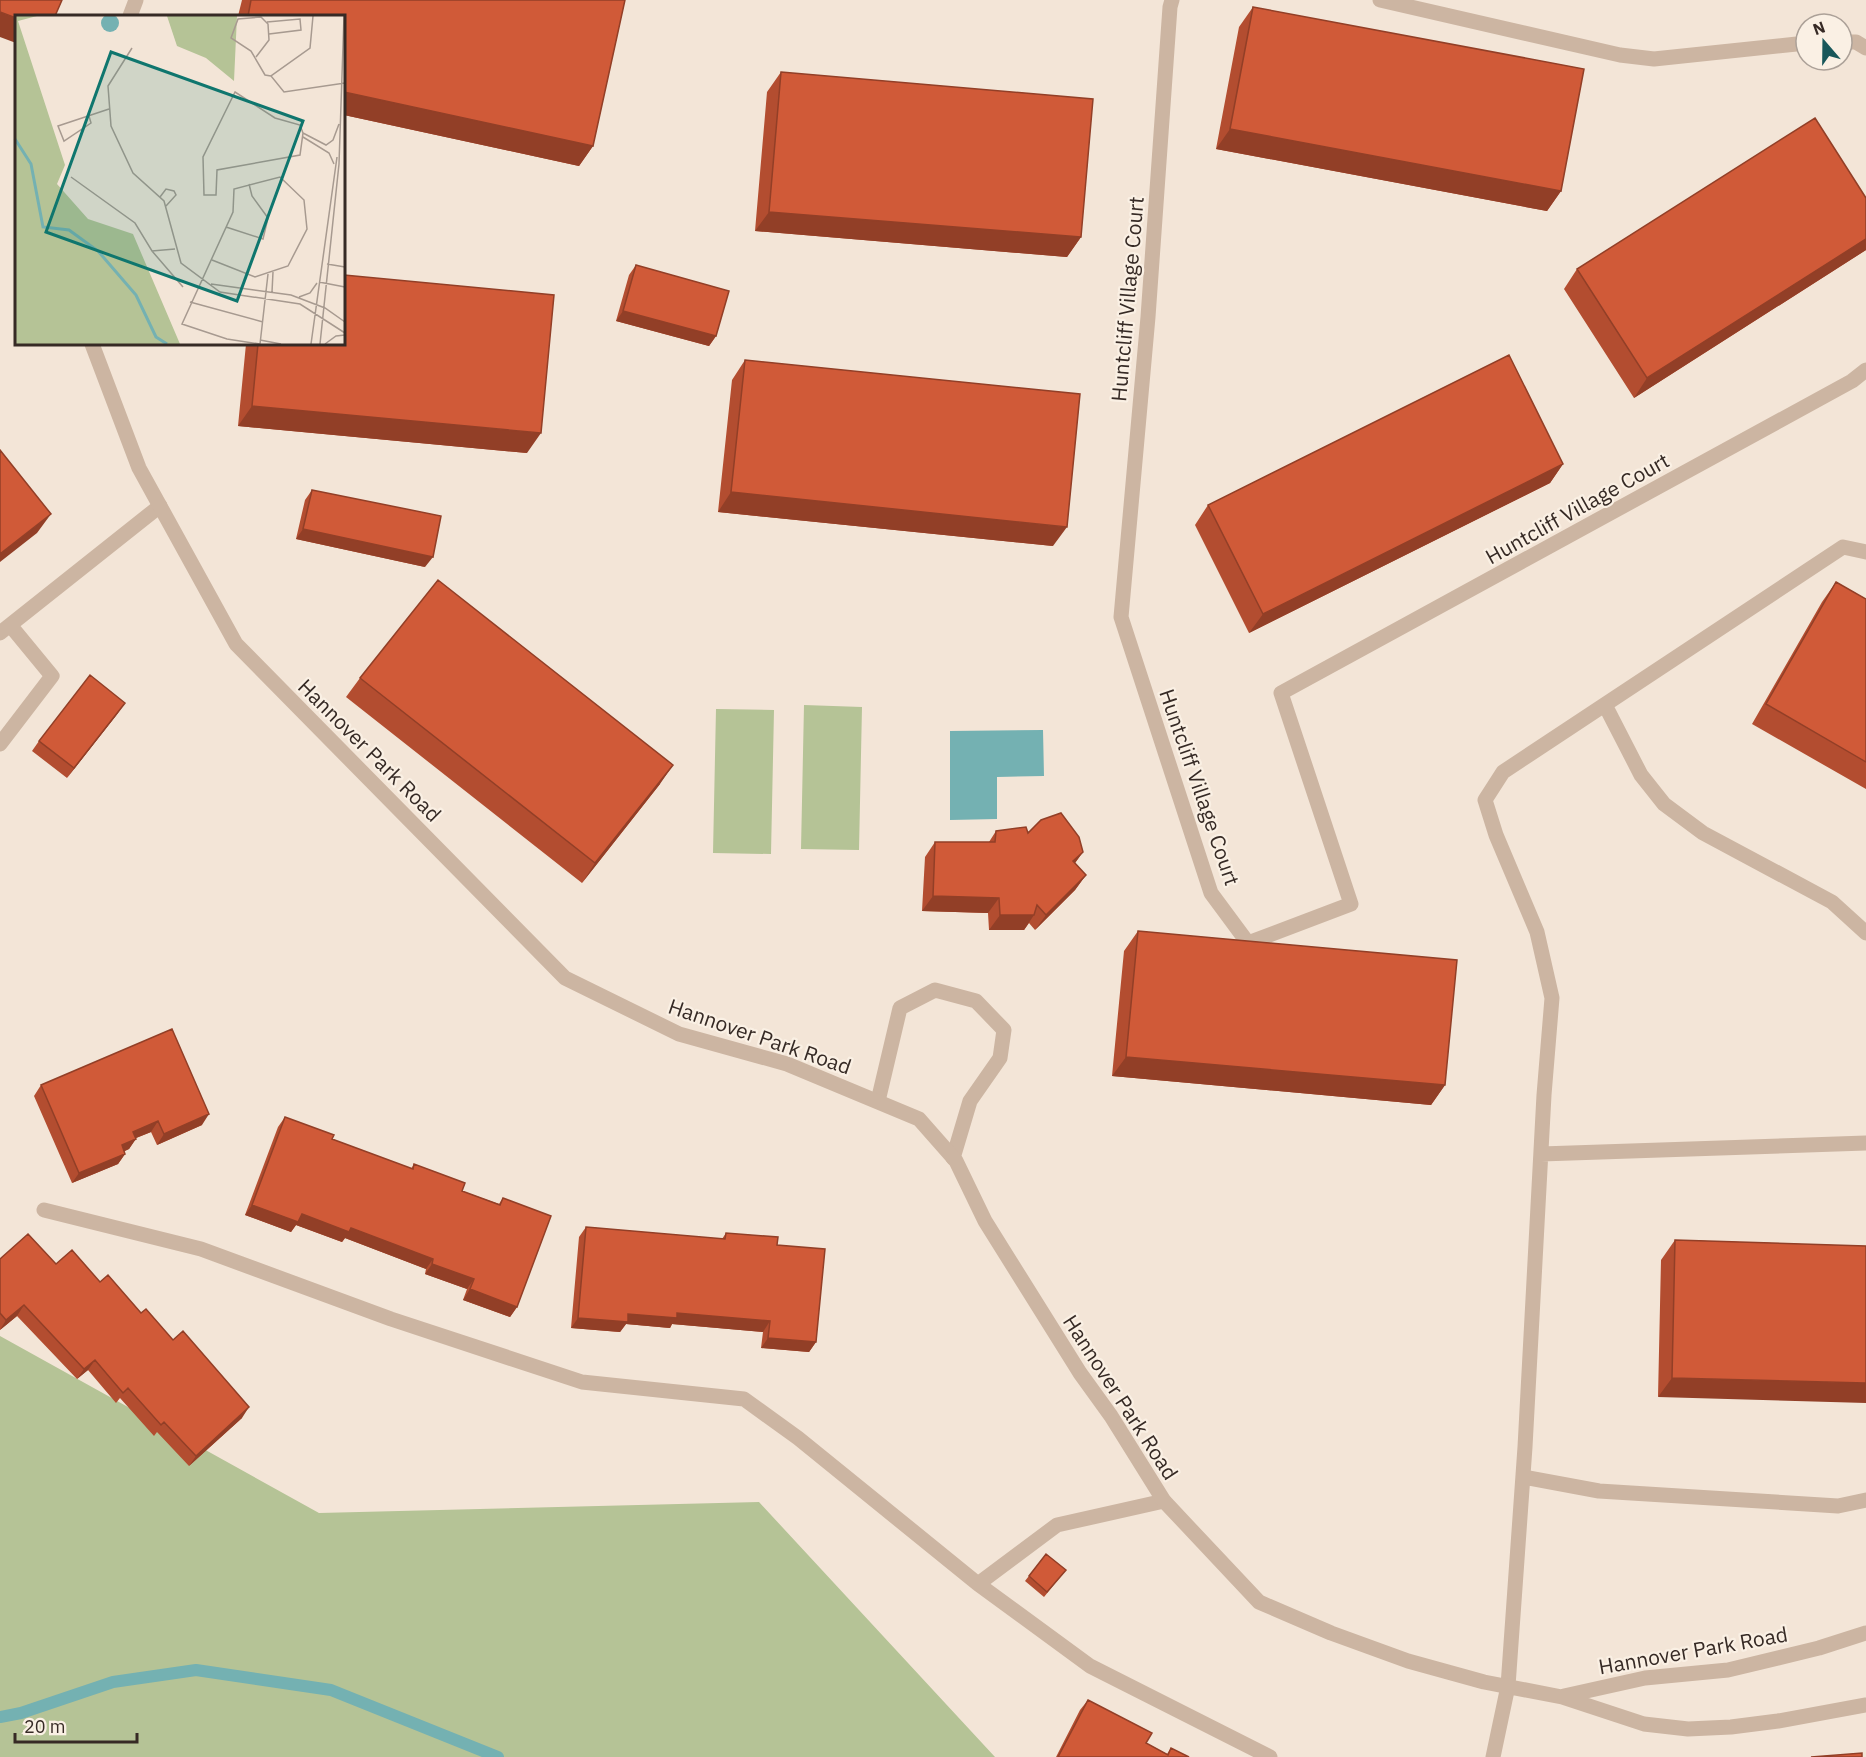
<svg xmlns="http://www.w3.org/2000/svg" width="1866" height="1757" font-family="'IBM Plex Sans',sans-serif">
	<style>
		.green { fill: #b5c396 }
		.water { fill: #74b1b2 }
		.lines { fill: none; stroke-linecap: round; stroke-linejoin: round }
		.stream { stroke: #74b1b2; stroke-width: 12 }
		.lane { stroke: #ccb5a2; stroke-width: 15 }
		.street { stroke: #ccb5a2; stroke-width: 15 }
		.wall { fill: #b34d30 }
		.shaded-wall { fill: #923f27 }
		.building { fill: #d05a38; stroke: #923f27; stroke-width: 1.5 }
		.labels { text-anchor: middle; dominant-baseline: central; stroke-width: 4.5; stroke-linejoin: round; paint-order: stroke }
		.street-label { font-size: 21px; fill: #362a25; stroke: #faf0e4 }
		.inset-river { fill: none; stroke: #74b1b2; stroke-width: 3 }
		.inset-road { fill: none; stroke: #a79a90; stroke-width: 1.5 }
		.view { fill: #0f766e; fill-opacity: 0.15; stroke: #0f766e; stroke-width: 3 }
		.inset-edge { fill: none; stroke: #362a25; stroke-width: 3 }
	</style>
	<rect width="100%" height="100%" fill="#f3e5d7"/>
	<path class="green" d="M804 705 862 707 859 850 801 849Z
		M716 709 774 710 771 854 713 853Z
		M0 1336 319 1513 759 1502 995 1757H0Z"/>
	<path class="water" d="M1043 730 1044 776 997 777V819L950 820V731Z"/>
	<g class="lines">
		<path class="stream" d="M0 1717 21 1713 113 1682 196 1670 331 1690 498 1757"/>
		<path class="lane" d="M0 633 160 506
			M1605 705 1641 775 1664 804 1703 833 1832 902 1866 933
			M0 744 52 676 10 625
			M878 1101 900 1008 935 990 976 1001 1004 1030 1000 1058 970 1101 953 1158
			M1541 1154 1866 1143
			M44 1210 201 1249 391 1319 582 1382 744 1399 798 1438 978 1584 1057 1525 1164 1501
			M1523 1477 1599 1491 1838 1506 1866 1500
			M978 1584 1090 1666 1270 1757
			M1508 1686 1525 1447 1544 1095 1552 998 1537 932 1496 835 1485 800 1503 772 1843 547 1866 552"/>
		<path class="street" d="M1172 0 1170 7 1148 317 1121 617 1211 893 1248 943 1351 904 1281 693 1852 381 1866 370
			M1380 0 1620 55 1654 59 1806 43
			M130 16 136 0
			M1842 42H1856L1866 48
			M92 344 139 468 236 644 565 978 679 1034 787 1064 919 1119 956 1161 985 1221 1080 1373 1111 1416 1164 1501 1259 1602 1331 1633 1408 1661 1484 1682 1562 1697 1644 1724 1688 1729 1731 1727 1778 1721 1866 1705
			M1564 1696 1645 1678 1728 1670 1819 1648 1866 1633
			M1493 1757 1508 1686"/>
	</g>
	<path class="wall" d="M242 0H625L593 146 579 166 344 115V16H238Z
		M1253 7 1561 191 1547 211 1216 149 1239 27Z
		M781 72 1081 237 1067 257 755 231 767 92Z
		M1866 198V250L1634 398 1564 289 1577 269Z
		M636 265 716 336 709 346 616 321 629 275Z
		M246 344H344L527 453 238 426Z
		M745 360 1053 546 718 512 732 380Z
		M1563 464 1550 483 1249 633 1195 525 1208 505Z
		M312 490 425 567 296 539 305 500Z
		M1836 582 1866 599V789L1752 724 1822 602Z
		M360 678 660 784 582 883 346 697Z
		M118 713 67 778 32 751 39 741Z
		M996 831 1028 833 1083 852 1075 863 1086 875 1075 890 1035 930 1029 923 1024 930H989L988 913 922 911 925 857 935 842H989Z
		M1138 931 1445 1085 1431 1105 1112 1076 1124 951Z
		M41 1085 202 1125 157 1145 151 1132 136 1138 129 1149 124 1151 125 1154 118 1164 72 1183 34 1096Z
		M285 1117 332 1139 411 1169 414 1164 462 1191 499 1204 503 1198 517 1307 510 1317 463 1300 467 1289 425 1274 426 1269 345 1238 342 1242 296 1225 291 1232 245 1215 278 1127Z
		M586 1227 722 1239 726 1233 777 1245 816 1342 809 1352 761 1348 763 1332 672 1324 670 1328 626 1324 620 1332 571 1328 579 1237Z
		M1675 1240 1866 1246 1658 1397 1661 1260Z
		M0 1259 56 1264 100 1282 141 1313 173 1340 242 1418 189 1466 157 1432 154 1436 120 1398 116 1403 88 1370 77 1379 17 1316 0 1330Z
		M1046 1554 1066 1570 1044 1597 1025 1581Z
		M1088 1700 1146 1743 1167 1754 1171 1748 1189 1757H1056L1080 1710Z"/>
	<path class="shaded-wall" d="M0 12 16 18V43L0 37Z
		M344 92 593 146 579 166 344 115Z
		M1230 129 1561 191 1547 211 1216 149Z
		M769 212 1081 237 1067 257 755 231Z
		M1866 239V250L1634 398 1647 378Z
		M623 311 716 336 709 346 616 321Z
		M252 406 541 433 527 453 238 426Z
		M1563 464 1550 483 1249 633 1263 614Z
		M731 492 1067 527 1053 546 718 512Z
		M51 514 37 533 0 562V554Z
		M303 529 433 557 425 567 296 539Z
		M125 703 118 713 67 778 74 768Z
		M673 765 660 784 582 883 595 863Z
		M1083 852 1072 867 1073 861Z
		M1086 875 1075 890 1035 930 1046 915Z
		M933 896 999 898 988 913 922 911Z
		M1000 915H1034L1024 930H989Z
		M1126 1057 1445 1085 1431 1105 1112 1076Z
		M209 1114 202 1125 157 1145 164 1134Z
		M158 1121 151 1132 126 1142 133 1132Z
		M136 1139 129 1149 115 1156 122 1145Z
		M125 1154 118 1164 72 1183 79 1173Z
		M252 1205 302 1214 351 1228 433 1259 426 1269 345 1238 342 1242 296 1225 291 1232 245 1215Z
		M432 1264 474 1279 467 1289 425 1274Z
		M470 1289 517 1307 510 1317 463 1300Z
		M24 1305 17 1316 0 1330 6 1320Z
		M677 1313 770 1321 763 1332 672 1324 670 1328 626 1324 620 1332 571 1328 578 1318 628 1314Z
		M768 1338 816 1342 809 1352 761 1348Z
		M95 1360 88 1370 77 1379 84 1369Z
		M1672 1378 1866 1383V1403L1658 1397Z
		M249 1407 242 1418 189 1466 196 1456Z"/>
	<path class="building" d="M0 0H62L55 16H16V18L0 12Z
		M251 0H625L593 146 344 92V16H248Z
		M1253 7 1584 69 1561 191 1230 129Z
		M781 72 1093 99 1081 237 769 212Z
		M1815 118 1866 198V239L1647 378 1577 269Z
		M636 265 729 291 716 336 623 311Z
		M344 275 554 295 541 433 252 406 258 344H344Z
		M1509 355 1563 464 1263 614 1208 505Z
		M745 360 1080 394 1067 527 731 492Z
		M0 450 51 514 0 554Z
		M312 490 441 516 433 557 303 529Z
		M438 580 673 765 595 863 360 678Z
		M1836 582 1866 599V762L1766 704Z
		M90 675 125 703 74 768 39 741Z
		M1061 813 1079 837 1083 852 1073 861 1086 875 1046 915 1037 905 1034 915H1000L999 898 933 896 935 842H995L996 831 1026 827 1028 833 1041 820Z
		M1138 931 1457 960 1445 1085 1126 1057Z
		M172 1029 209 1114 164 1134 158 1121 133 1132 136 1139 122 1145 125 1154 79 1173 41 1085Z
		M285 1117 334 1135 332 1139 413 1169 414 1164 465 1183 462 1191 500 1205 503 1198 551 1216 517 1307 470 1289 474 1279 432 1264 433 1259 351 1228 349 1232 302 1214 298 1222 252 1205Z
		M586 1227 725 1239 726 1233 778 1237 777 1245 825 1249 816 1342 768 1338 770 1321 677 1313V1318L628 1314V1322L578 1318Z
		M28 1234 56 1264 72 1250 100 1282 108 1275 141 1313 146 1309 173 1340 183 1331 249 1407 196 1456 164 1422 161 1425 128 1388 123 1393 95 1360 84 1369 24 1305 6 1320 0 1313V1259Z
		M1675 1240 1866 1246V1383L1672 1378Z
		M1046 1554 1066 1570 1047 1592 1029 1576Z
		M1088 1700 1152 1733 1146 1743 1168 1755 1171 1748 1189 1757H1058Z
		M1862 1753V1757H1811Z"/>
	<g class="labels">
		<g class="street-label">
			<text transform="translate(1127 299) rotate(-85)">Huntcliff Village Court</text>
			<text transform="translate(1577 508) rotate(-29)">Huntcliff Village Court</text>
			<text transform="translate(370 750) rotate(45)">Hannover Park Road</text>
			<text transform="translate(1200 787) rotate(71)">Huntcliff Village Court</text>
			<text transform="translate(760 1036) rotate(19)">Hannover Park Road</text>
			<text transform="translate(1121 1397) rotate(57)">Hannover Park Road</text>
			<text transform="translate(1693 1650) rotate(-10)">Hannover Park Road</text>
		</g>
	</g>
	<g transform="translate(15 15)">
		<rect width="330" height="330" fill="#f3e5d7"/>
		<path d="M0 1H22L3 6 50 150 42 169 73 204 118 219 165 329H1ZM152 1H222L219 66 191 43 162 31Z" fill="#b5c396"/>
		<path d="M86 8a9 9 0 1 1 18 0a9 9 0 1 1-18 0Z" fill="#74b1b2"/>
		<path class="inset-river" d="M0 124 16 149 28 212 54 215 83 236 121 280 141 322 152 329"/>
		<path class="inset-road" d="M298 1 295 33 256 61 269 77 330 68M252 7 285 4 286 15 254 19M117 33 93 71 96 111 118 158 149 186 166 248 205 277 285 289 330 318M241 42 254 25 253 9 246 2 223 4 216 23 236 36 250 60 256 61M220 77 260 103 285 110 288 118 285 140 202 155 201 180H189L188 142ZM74 101 76 108 49 126 43 111 94 94M288 118 311 130 318 125 324 109M288 122 314 138 319 149M56 162 120 208 137 236 160 234M145 182 151 174 159 176 161 180 151 191M211 212 248 224 253 203 237 181 234 169M137 236 168 272M197 245 240 262 273 251 292 214 289 185 265 162 219 174 218 197 167 309 212 324 245 329M312 249 330 252M304 267 330 272M196 269 276 280 310 293 330 307M257 277 258 257M284 282 295 278 302 268M175 287 248 307M245 325 266 329M245 329 253 259M296 329 322 142M305 329 324 149 329 1M310 329 321 321 330 320"/>
		<path class="view" d="M96 37 288 106 222 286 31 217Z"/>
		<rect width="330" height="330" class="inset-edge"/>
	</g>
	<g transform="translate(1824 42) rotate(340)"><circle r="28" fill="#faf0e4" stroke="#aca198" stroke-width="1.5"/>
	<path d="M0-4.5L10 22L0 15L-10 22Z" fill="#18575a"/>
	<text y="-9" font-size="16" font-weight="bold" text-anchor="middle" fill="#362a25">N</text>
	</g>
	<path d="M15 1733v9h122v-9" fill="none" stroke="#362a25" stroke-width="3"/>
	<text x="24" y="1733" font-size="18" fill="#362a25" stroke="#faf0e4" stroke-width="4.5" paint-order="stroke">20 m</text>
</svg>
